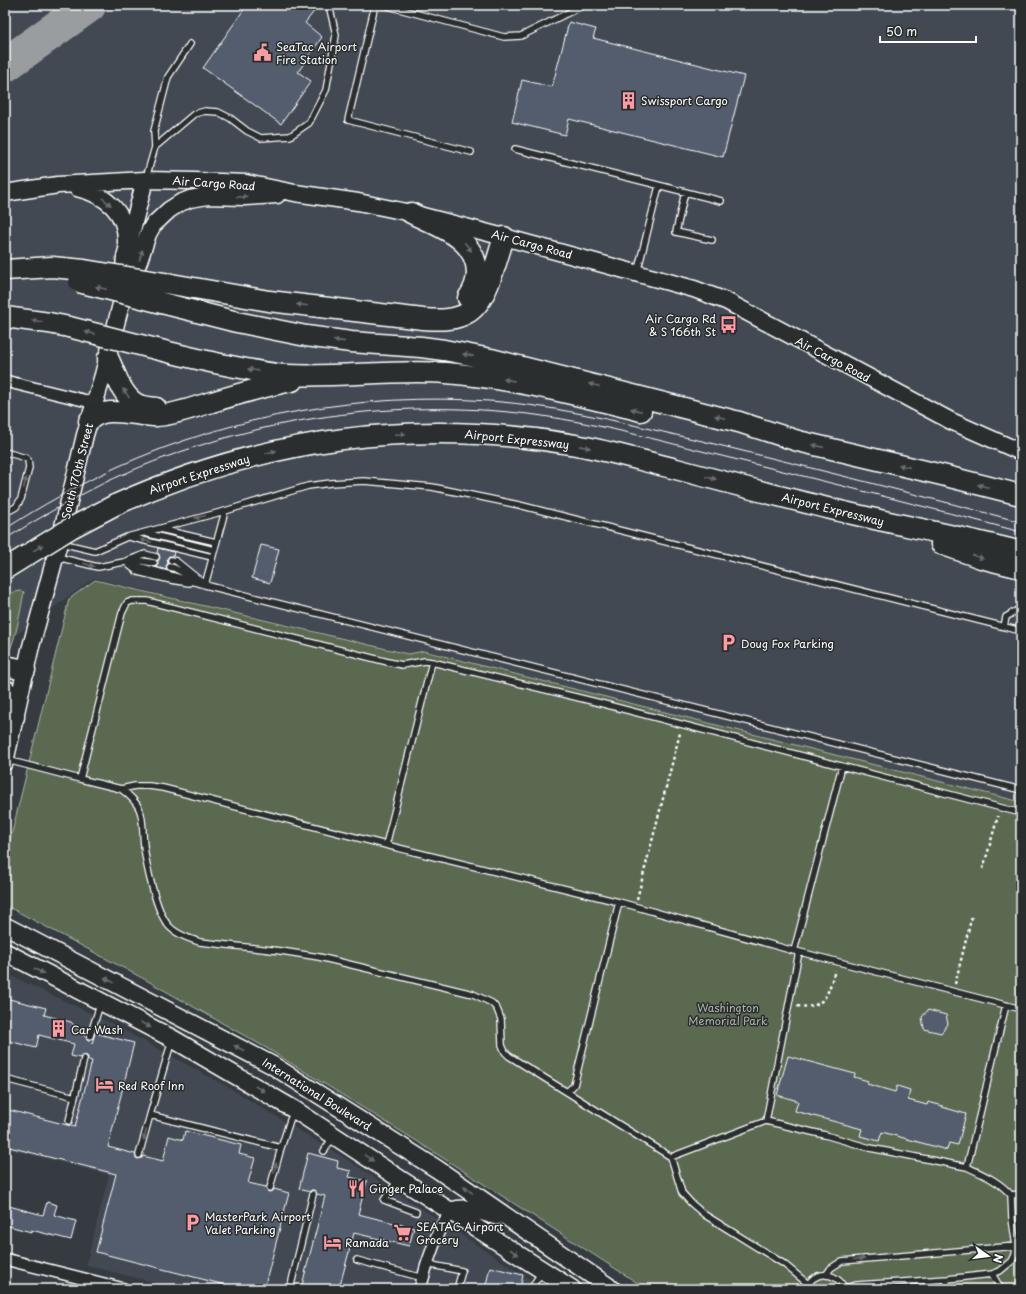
<svg xmlns="http://www.w3.org/2000/svg" width="1026" height="1294" font-family="'Playpen Sans',sans-serif">
	<style>
		.built { fill: #424952 }
		.green { fill: #5c6951; stroke: #aeb4a8 }
		.lines { fill: none; stroke-linecap: round; stroke-linejoin: round }
		.taxiway { stroke: #9a9da0; stroke-width: 35 }
		.building { fill: #525d6d; stroke: #fff }
		.lane-casing { stroke: #fff; stroke-width: 8 }
		.street-casing { stroke: #fff; stroke-width: 14 }
		.secondary-casing { stroke: #fff; stroke-width: 19 }
		.primary-casing { stroke: #fff; stroke-width: 20 }
		.highway-casing { stroke: #fff; stroke-width: 23 }
		.path { stroke: #fff; stroke-width: 2.5; stroke-dasharray: 3 3; stroke-linecap: butt }
		.lane { stroke: #2a2d2e; stroke-width: 5.5 }
		.street { stroke: #2a2d2e; stroke-width: 11 }
		.secondary { stroke: #2a2d2e; stroke-width: 16 }
		.primary { stroke: #2a2d2e; stroke-width: 17 }
		.highway { stroke: #2a2d2e; stroke-width: 20 }
		.tram { stroke: #fff; stroke-width: 1 }
		.highway-bridge-casing { stroke: #fff; stroke-width: 23; stroke-linecap: butt }
		.highway-bridge { stroke: #2a2d2e; stroke-width: 20 }
		.oneway { fill: #6a6c6d }
		.labels { text-anchor: middle; dominant-baseline: central; stroke-width: 3; stroke-linejoin: round; paint-order: stroke }
		.poi-label { font-size: 11px; fill: #fff; stroke: #2a2d2e; text-anchor: start }
		.street-label { font-size: 11px; fill: #fff; stroke: #2a2d2e }
		.park-label { font-size: 11px; fill: #aeb4a8; stroke: #2a2d2e }
	</style>
	<rect width="100%" height="100%" fill="#363b41"/>
	<filter id="ink" filterUnits="userSpaceOnUse"><feTurbulence type="fractalNoise" baseFrequency=".025" numOctaves="2"/><feDisplacementMap in="SourceGraphic" scale="8" xChannelSelector="R" yChannelSelector="G"/><feConvolveMatrix kernelMatrix="1 2 1 2 8 2 1 2 1" color-interpolation-filters="sRGB"/></filter>
	<g filter="url(#ink)">
		<path class="built" d="M5 5H1021V802L425 650 408 653 94 578 5 643Z
			M5 973 109 1022 231 1089 346 1159 544 1289H180L86 1265 109 1175 5 1148Z"/>
		<path class="green" d="M95 580 408 654 424 651 1021 802V1289H647L415 1140 268 1049 146 980 5 905V861L69 599Z
			M20 591 24 592C21 607 15 648 5 657V598L14 592Z"/>
		<g class="lines">
			<path class="taxiway" d="M5 65 89 5"/>
		</g>
		<path class="building" d="M247 5H319L305 23 322 37 298 72 311 81 281 124 203 68Z
			M569 22 596 29 593 38 744 76 723 157 569 119 565 135 512 122 522 80 552 87Z
			M261 545 279 549 270 583 252 578Z
			M158 548 174 552 173 556H169L167 559 168 563 166 566 167 570 156 567 158 564V561L160 558 159 554 157 553Z
			M5 998 46 1008 44 1015 71 1022 92 1044 95 1033 134 1043 108 1147 135 1154 136 1158 138 1159 142 1158 143 1156 163 1161 169 1136 183 1140 185 1131 241 1145 239 1154 255 1158 248 1183 266 1187 267 1191 269 1192 273 1191 274 1189 289 1193 264 1289H241L96 1252 116 1174 5 1146V1109L75 1127 92 1061 88 1060V1057L85 1055H82L80 1058 71 1056 74 1044 39 1035 36 1048 5 1040Z
			M928 1010 946 1015 948 1024 941 1033 924 1029 922 1017Z
			M788 1056 855 1074 854 1077 868 1081 867 1084 895 1092 897 1086 910 1090 908 1100 927 1105 928 1102 943 1106 942 1107 966 1114 958 1145 949 1143 947 1150 882 1132 879 1141 860 1136 862 1129 795 1111 798 1101 777 1095Z
			M308 1153 338 1161 337 1168 351 1171 349 1177 367 1181 358 1214 414 1228 409 1246 354 1233 339 1289H301L325 1196 317 1194 314 1190H311L310 1192 299 1189Z
			M47 1202 57 1205 54 1215 76 1221 71 1240 31 1230V1232L5 1225V1205L43 1215Z
			M490 1267 523 1275 520 1289H485Z"/>
		<g class="lines">
			<defs>
				<path id="lane" d="M375 5 348 120 471 152
					M384 5 504 37 521 36 584 5
					M155 147 194 114 205 111 218 112 230 118 247 131 261 138 290 136 309 123 326 90 336 35 329 5
					M515 149 721 201
					M146 178 155 147 154 131 168 77 190 44
					M685 192 676 232 712 240
					M637 273 659 186
					M5 452 26 458 28 460 29 468 21 499 16 507 5 513
					M160 529 216 542
					M145 533 214 550
					M129 537 212 557
					M61 543 95 551 127 537 225 511
					M57 557 98 567 124 562 145 554 156 557
					M171 560 176 561 202 582
					M130 561H142L154 563
					M124 562 205 585 1021 790
					M129 565 138 572 171 580 189 583
					M170 567 174 568 191 577
					M205 585 225 511 308 486 331 483 364 481 432 487 519 505 1021 631
					M1004 627 1006 617 1021 608
					M7 760 80 779 122 613 127 603 132 601H147L388 662 402 665 425 661 432 662 596 702 1021 813
					M80 779 121 789 135 786H149L163 788 386 845 432 662
					M121 789C147 808 141 818 144 846 146 865 156 911 168 925 175 934 190 939 200 942L281 951 319 957 473 994 492 1003 497 1009 501 1019 502 1045 505 1052 509 1056 567 1092
					M386 845 619 902 794 951 842 766
					M619 902 574 1085 567 1092 671 1157 766 1121
					M796 951 1021 1009
					M799 952 766 1121 825 1135 870 1148 967 1167
					M1006 1005 967 1167C984 1175 999 1181 1011 1195L1021 1194
					M90 1036 100 1005
					M172 1040 150 1115 281 1148 290 1120 294 1112
					M5 1079 75 1097
					M69 1121 84 1059
					M324 1151 333 1137
					M139 1155 150 1115
					M671 1157 682 1193 692 1204 705 1215 784 1264 808 1284
					M398 1180 384 1200 416 1212
					M270 1188 281 1148
					M357 1260 423 1278
					M427 1264 462 1271 457 1289
					M992 1274 1001 1289
					M826 1275 831 1268 842 1261 1016 1246
					M947 1279V1289
					M845 1288 857 1285 947 1279 992 1274 1000 1271 1012 1261 1015 1255 1016 1246 1012 1219 1011 1195
					M290 1289 313 1194
					M532 1289 535 1282 542 1272
					M806 1289C814 1269 836 1271 845 1289"/>
				<path id="street" d="M5 381 95 403
					M5 1259 124 1289
					M420 1289 427 1264 439 1230 451 1211"/>
				<path id="secondary" d="M77 188C106 195 127 212 126 243
					M5 193 58 185 145 180 194 181 246 183 295 193 358 202 411 213 504 237 694 289 726 301 951 421 1021 452
					M128 288 139 261 148 234 153 225 169 210 180 203 190 199 208 196 245 197 277 195
					M5 762 30 650 59 543 85 435 103 375 121 304 125 257 145 180"/>
				<path id="primary" d="M5 926 272 1065 437 1169 612 1289
					M5 952 173 1039 295 1110 400 1179 572 1289
					M451 1211C468 1206 480 1211 496 1216"/>
				<path id="highway" d="M411 213C436 226 476 237 477 272 477 281 474 290 468 298
					M5 270 52 267 84 270
					M171 284 269 301 423 319C438 320 455 321 469 312 488 300 497 258 504 237
					M166 304 237 322 306 336 351 342 421 347 444 350 491 359 739 422 798 441 942 475 1021 495
					M5 317 49 323 69 327
					M156 349C184 356 212 363 241 368 256 371 271 374 286 375 339 378 392 369 446 373 512 378 576 395 641 411
					M108 358C115 372 121 394 135 403 141 407 149 407 156 408
					M89 421C103 404 136 416 156 416 175 415 194 407 212 402 238 394 265 386 292 381
					M115 505C264 438 415 417 576 445 609 451 643 461 676 469 721 481 766 493 811 504 881 522 952 534 1021 552
					M941 544 981 558 1021 568
					M5 666 25 670
					M5 690 12 699 14 717"/>
			</defs>
			<use href="#lane" class="lane-casing"/>
			<use href="#street" class="street-casing"/>
			<use href="#secondary" class="secondary-casing"/>
			<use href="#primary" class="primary-casing"/>
			<use href="#highway" class="highway-casing"/>
			<path class="path" d="M983 869 998 816
				M637 899 680 733
				M955 984 972 916
				M797 1006C826 1010 828 993 835 970"/>
			<use href="#lane" class="lane"/>
			<use href="#street" class="street"/>
			<use href="#secondary" class="secondary"/>
			<use href="#primary" class="primary"/>
			<use href="#highway" class="highway"/>
			<path class="tram" d="M5 529C41 506 78 485 117 467 233 415 362 392 489 401 562 406 631 425 702 441 809 467 915 494 1021 522
				M5 539C36 520 68 501 102 484 237 420 388 396 536 415 604 424 671 444 738 460 832 483 927 507 1021 532"/>
			<defs>
				<path id="highway-bridge" d="M84 270 171 284
					M79 282 166 304
					M69 327 156 349
					M5 569 71 528 115 505"/>
			</defs>
			<use href="#highway-bridge" class="highway-bridge-casing"/>
			<use href="#highway-bridge" class="highway-bridge"/>
		</g>
		<defs><path id="oneway-solid" d="M-6-.8H1V-3.2L6.5 0L1 3.2V.8H-6Z"/></defs>
		<g class="oneway">
			<use href="#oneway-solid" transform="translate(242 197) rotate(1)"/>
			<use href="#oneway-solid" transform="translate(107 202) rotate(40)"/>
			<use href="#oneway-solid" transform="translate(468 247) rotate(52)"/>
			<use href="#oneway-solid" transform="translate(141 255) rotate(-74)"/>
			<use href="#oneway-solid" transform="translate(101 288) rotate(-166)"/>
			<use href="#oneway-solid" transform="translate(302 305) rotate(-173)"/>
			<use href="#oneway-solid" transform="translate(37 321) rotate(-171)"/>
			<use href="#oneway-solid" transform="translate(90 333) rotate(-166)"/>
			<use href="#oneway-solid" transform="translate(339 341) rotate(-174)"/>
			<use href="#oneway-solid" transform="translate(468 355) rotate(-169)"/>
			<use href="#oneway-solid" transform="translate(253 370) rotate(-170)"/>
			<use href="#oneway-solid" transform="translate(509 380) rotate(-171)"/>
			<use href="#oneway-solid" transform="translate(594 385) rotate(-166)"/>
			<use href="#oneway-solid" transform="translate(126 393) rotate(-125)"/>
			<use href="#oneway-solid" transform="translate(636 410) rotate(-166)"/>
			<use href="#oneway-solid" transform="translate(720 417) rotate(-166)"/>
			<use href="#oneway-solid" transform="translate(400 434) rotate(-3)"/>
			<use href="#oneway-solid" transform="translate(818 446) rotate(-167)"/>
			<use href="#oneway-solid" transform="translate(585 447) rotate(11)"/>
			<use href="#oneway-solid" transform="translate(271 452) rotate(-14)"/>
			<use href="#oneway-solid" transform="translate(904 466) rotate(-167)"/>
			<use href="#oneway-solid" transform="translate(711 478) rotate(14)"/>
			<use href="#oneway-solid" transform="translate(25 483) rotate(-76)"/>
			<use href="#oneway-solid" transform="translate(983 486) rotate(-165)"/>
			<use href="#oneway-solid" transform="translate(200 517) rotate(166)"/>
			<use href="#oneway-solid" transform="translate(146 541) rotate(-167)"/>
			<use href="#oneway-solid" transform="translate(38 548) rotate(-32)"/>
			<use href="#oneway-solid" transform="translate(978 557) rotate(18)"/>
			<use href="#oneway-solid" transform="translate(89 565) rotate(16)"/>
			<use href="#oneway-solid" transform="translate(39 971) rotate(28)"/>
			<use href="#oneway-solid" transform="translate(109 980) rotate(-153)"/>
			<use href="#oneway-solid" transform="translate(146 1025) rotate(27)"/>
			<use href="#oneway-solid" transform="translate(239 1048) rotate(-152)"/>
			<use href="#oneway-solid" transform="translate(260 1089) rotate(30)"/>
			<use href="#oneway-solid" transform="translate(145 1135) rotate(104)"/>
			<use href="#oneway-solid" transform="translate(369 1158) rotate(34)"/>
			<use href="#oneway-solid" transform="translate(275 1168) rotate(-76)"/>
			<use href="#oneway-solid" transform="translate(468 1190) rotate(-145)"/>
			<use href="#oneway-solid" transform="translate(514 1252) rotate(33)"/>
			<use href="#oneway-solid" transform="translate(859 1259) rotate(-5)"/>
		</g>
	</g>
	<defs>
		<symbol id="civic-bare" viewBox="-9 -9 18 18"><path d="M-.6-6.5H3V-4.5H.6V-3L4-1V1h2V6H-6V1h2V-1L-.6-3ZM-1.2 2.5V6h2.4V2.5Z" fill="#ff9aa2" stroke="#2a2d2e" stroke-width="2.5" paint-order="stroke"/></symbol>
		<symbol id="building-bare" viewBox="-9 -9 18 18"><path d="M-4-6H4V6H1V3H-1V6H-4ZM-2.5-4.3h1.7v1.8h-1.7ZM.8-4.3h1.7v1.8H.8ZM-2.5-1h1.7V.8h-1.7ZM.8-1h1.7V.8H.8Z" fill="#ff9aa2" stroke="#2a2d2e" stroke-width="2.5" paint-order="stroke"/></symbol>
		<symbol id="bus-bare" viewBox="-9 -9 18 18"><path d="M-5-6H5V4H4V6H2V4H-2V6H-4V4H-5ZM-3.5-4V0h7V-4ZM-3.5 1.2v1.5H-2V1.2ZM2 1.2v1.5H3.5V1.2Z" fill="#ff9aa2" stroke="#2a2d2e" stroke-width="2.5" paint-order="stroke"/></symbol>
		<symbol id="parking-bare" viewBox="-9 -9 18 18"><path d="M-3.5-5.5H1a3.5 3.5 0 0 1 0 7H-1V5.5H-3.5ZM-1-3.4V-.6H.8a1.4 1.4 0 0 0 0-2.8Z" fill="#ff9aa2" stroke="#2a2d2e" stroke-width="2.5" paint-order="stroke"/></symbol>
		<symbol id="hotel-bare" viewBox="-9 -9 18 18"><path d="M-6-4.5h1.5V1H6V5H4.5V3h-9V5H-6ZM-4 0a1.8 1.8 0 1 1 3.6 0ZM.5 0V-2.5h3Q6-2.5 6 0Z" fill="#ff9aa2" stroke="#2a2d2e" stroke-width="2.5" paint-order="stroke"/></symbol>
		<symbol id="restaurant-bare" viewBox="-9 -9 18 18"><path d="M-5-6h1v4h1v-4h1v4h1v-4h1v5L-1.5 .5V6h-2V.5L-5-1ZM5-6V6H3V1.5H1.5Q1.5-4 5-6Z" fill="#ff9aa2" stroke="#2a2d2e" stroke-width="2.5" paint-order="stroke"/></symbol>
		<symbol id="supermarket-bare" viewBox="-9 -9 18 18"><path d="M-6-5.5h2.5l.6 2H6L4.5 2H-2.5L-4.4-4H-6ZM-1.5 3.2a1.3 1.3 0 1 0 .1 0ZM3 3.2a1.3 1.3 0 1 0 .1 0Z" fill="#ff9aa2" stroke="#2a2d2e" stroke-width="2.5" paint-order="stroke"/></symbol>
	</defs>
	<g fill-rule="evenodd">
		<use href="#civic-bare" x="250" y="40" width="25" height="25"/>
		<use href="#building-bare" x="616" y="88" width="25" height="25"/>
		<use href="#bus-bare" x="716" y="312" width="25" height="25"/>
		<use href="#parking-bare" x="716" y="630" width="25" height="25"/>
		<use href="#building-bare" x="46" y="1016" width="25" height="25"/>
		<use href="#hotel-bare" x="92" y="1072" width="25" height="25"/>
		<use href="#restaurant-bare" x="344" y="1176" width="25" height="25"/>
		<use href="#parking-bare" x="180" y="1210" width="25" height="25"/>
		<use href="#supermarket-bare" x="390" y="1220" width="25" height="25"/>
		<use href="#hotel-bare" x="320" y="1230" width="25" height="25"/>
	</g>
	<g class="labels">
		<g class="poi-label">
			<text x="276" y="46">SeaTac Airport<tspan x="276" dy="13">Fire Station</tspan></text>
			<text x="641" y="100">Swissport Cargo</text>
			<text x="716" y="318" text-anchor="end">Air Cargo Rd<tspan x="716" dy="13">&amp; S 166th St</tspan></text>
			<text x="741" y="643">Doug Fox Parking</text>
			<text x="71" y="1029">Car Wash</text>
			<text x="118" y="1085">Red Roof Inn</text>
			<text x="369" y="1188">Ginger Palace</text>
			<text x="205" y="1216">MasterPark Airport<tspan x="205" dy="13">Valet Parking</tspan></text>
			<text x="416" y="1226">SEATAC Airport<tspan x="416" dy="13">Grocery</tspan></text>
			<text x="345" y="1242">Ramada</text>
		</g>
		<g class="street-label">
			<text transform="translate(214 183) rotate(4)">Air Cargo Road</text>
			<text transform="translate(532 244) rotate(15)">Air Cargo Road</text>
			<text transform="translate(833 359) rotate(28)">Air Cargo Road</text>
			<text transform="translate(517 439) rotate(6)">Airport Expressway</text>
			<text transform="translate(77 471) rotate(-76)">South 170th Street</text>
			<text transform="translate(199 474) rotate(-18)">Airport Expressway</text>
			<text transform="translate(833 509) rotate(14)">Airport Expressway</text>
			<text transform="translate(317 1094) rotate(32)">International Boulevard</text>
		</g>
		<g class="park-label">
			<text x="728" y="1007">Washington<tspan x="728" dy="13">Memorial Park</tspan></text>
		</g>
	</g>
	<rect width="1026" height="1294" fill="none" stroke="#2a2d2e" stroke-width="20"/>
	<rect x="10" y="10" width="1006" height="1274" fill="none" stroke="#fff" stroke-width="1.5" filter="url(#ink)"/>
	<g transform="translate(988 1256) rotate(104)" stroke="#2a2d2e" stroke-width="3" paint-order="stroke">
	<path d="M0-3L7 15L0 10L-7 15Z" fill="#ffffff"/>
	<text y="-6" font-size="11" font-weight="bold" text-anchor="middle" fill="#ffffff">N</text>
	</g>
	<path d="M880 36v6h96v-6" fill="none" stroke="#ffffff" stroke-width="2"/>
	<text x="886" y="36" font-size="12" fill="#ffffff" stroke="#2a2d2e" stroke-width="3" paint-order="stroke">50 m</text>
</svg>
